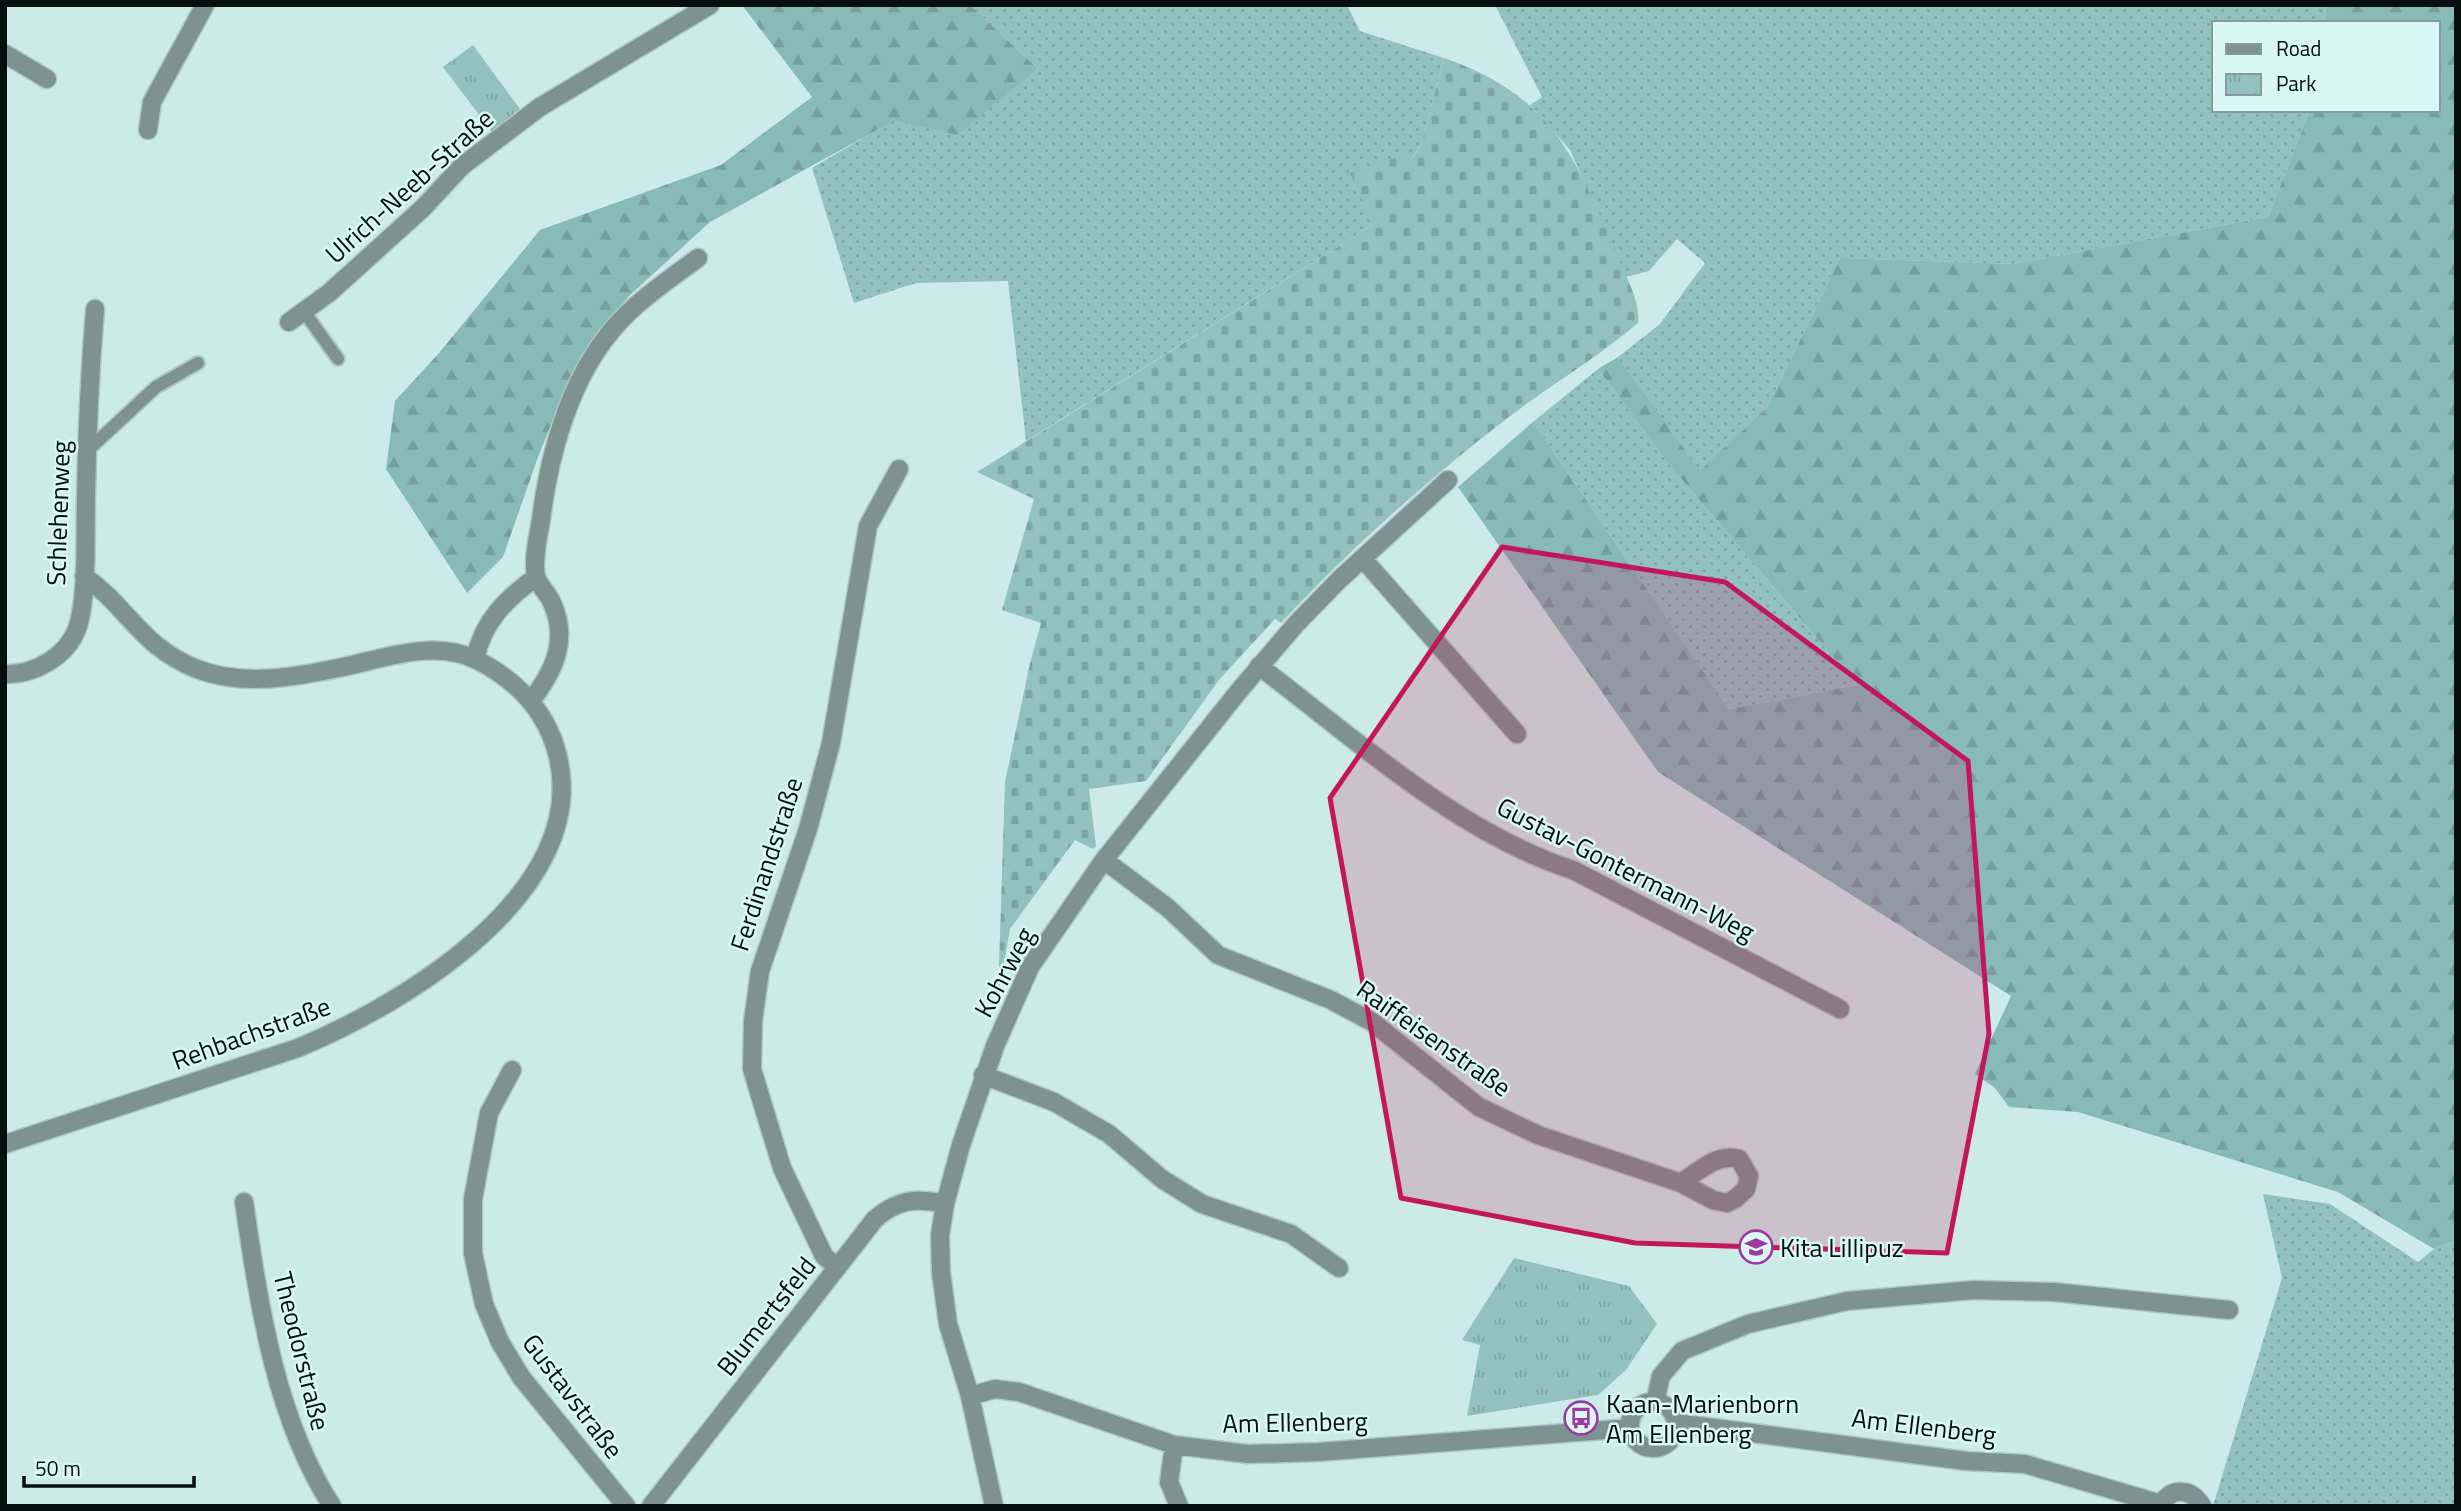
<svg xmlns="http://www.w3.org/2000/svg" width="2461" height="1511" font-family="'Titillium Web',sans-serif">
	<style>
		.grass { fill: url(#grass-dots) }
		.forest { fill: url(#forest-firs) }
		.cemetery { fill: url(#cemetery-stones) }
		.park { fill: url(#park-tufts) }
		.lines { fill: none; stroke-linecap: round; stroke-linejoin: round }
		.lane-casing { stroke: #acc8c5; stroke-width: 16 }
		.street-casing { stroke: #acc8c5; stroke-width: 21 }
		.lane { stroke: #7e9391; stroke-width: 12 }
		.street { stroke: #7e9391; stroke-width: 18 }
		.marked { fill: #c2185b; fill-opacity: 0.2; stroke: #c2185b; stroke-width: 5; stroke-linejoin: round }
		.labels { text-anchor: middle; dominant-baseline: central; stroke-width: 5; stroke-linejoin: round; paint-order: stroke }
		.street-label { font-size: 26px; fill: #050f0e; stroke: #d9f8f5 }
		.poi-label { font-size: 26px; fill: #050f0e; stroke: #d9f8f5; text-anchor: start }
	</style>
	<defs>
		<pattern id="grass-dots" width="8" height="8" patternUnits="userSpaceOnUse" patternTransform="scale(1.75)"><rect width="8" height="8" fill="#93c2be"/><path d="M2 2h.1M6 6h.1" fill="none" stroke="#7da6a2" stroke-width="1.8" stroke-linecap="round"/></pattern>
		<pattern id="forest-firs" width="22" height="20" patternUnits="userSpaceOnUse" patternTransform="scale(1.75)"><rect width="22" height="20" fill="#88bab6"/><path d="M5 1l3.5 6h-7zM16 11l3.5 6h-7z" fill="#749f9b"/></pattern>
		<pattern id="cemetery-stones" width="16" height="16" patternUnits="userSpaceOnUse" patternTransform="scale(1.75)"><rect width="16" height="16" fill="#93c2be"/><path d="M2 7V4a2 2 0 0 1 4 0v3zM10 15v-3a2 2 0 0 1 4 0v3z" fill="#7da6a2"/></pattern>
		<pattern id="park-tufts" width="24" height="20" patternUnits="userSpaceOnUse" patternTransform="scale(1.75)"><rect width="24" height="20" fill="#93c2be"/><path d="M3 7l-1-3M5 7V3M7 7l1-3M15 17l-1-3M17 17v-4M19 17l1-3" fill="none" stroke="#7da6a2"/></pattern>
	</defs>
	<rect width="100%" height="100%" fill="#ccebe8"/>
	<path class="grass" d="M970 5H1347L1360 31 1444 58 1422 142 1373 225 1026 441 1008 281 916 283 854 303 812 168 895 119 957 134 1038 69Z
		M1495 5H2326L2325 23H2214V110H2310L2268 217 2013 264 1840 258 1768 406 1700 472 1618 357 1660 324 1705 263 1677 239 1649 271 1626 277 1570 150 1530 105 1542 97Z
		M1598 369 1672 468 1857 685 1729 709 1533 422Z
		M2263 1194 2330 1204 2418 1262 2434 1249 2456 1240V1506H2213L2282 1278Z"/>
	<path class="forest" d="M742 5H970L1038 69 957 135 895 120 710 222 628 297 573 371 538 457 503 557 467 593 386 469 395 401 439 353 540 230 721 165 812 97Z
		M2326 5H2456V1240L2434 1249 2338 1192 2078 1112 2009 1107 1994 1087 1975 1074 2011 996 1658 772 1458 487 1533 422 1729 709 1857 685 1672 468 1598 369 1618 357 1700 471 1768 406 1840 258 2013 264 2268 217 2310 110H2438V23H2325Z"/>
	<path class="cemetery" d="M1444 58C1550 94 1576 157 1616 253 1624 273 1641 301 1638 323 1596 359 1549 386 1505 420 1426 481 1349 550 1281 623L1275 619 1219 680 1146 781 1089 789 1096 846 1093 849 1075 840 1010 929 998 997 1005 782 1030 663 1041 623 1002 610 1034 499 977 472 1373 225 1350 173 1400 156 1413 158 1422 142Z"/>
	<path class="park" d="M473 45 520 109 492 132 443 67Z
		M1514 1258 1629 1286 1657 1324 1626 1370 1598 1395 1467 1416 1480 1345 1462 1340Z"/>
	<g class="lines">
		<defs>
			<path id="lane" d="M305 313 338 359
				M86 452 156 387 198 363"/>
			<path id="street" d="M5 54 47 79
				M148 130 152 102 205 5
				M289 322 329 293 423 208 462 166 540 107 710 5
				M1363 559 1517 734
				M475 659C483 621 506 599 536 577
				M1259 666C1354 738 1458 833 1573 870L1840 1009
				M5 674C34 675 66 657 77 629 88 599 85 529 86 496 87 433 90 371 95 309
				M531 701C554 671 569 640 552 603 549 594 538 585 536 576 532 558 540 531 542 512 552 442 574 365 627 314 648 293 674 276 698 258
				M1104 860 1168 908 1218 955 1331 1000 1372 1022 1479 1107 1538 1135 1681 1183 1713 1200 1727 1203 1735 1199 1746 1189 1749 1176 1739 1159C1717 1153 1699 1171 1681 1183
				M512 1070 489 1113 473 1199V1253L484 1304 500 1342 521 1377 626 1506
				M983 1075 1054 1102 1109 1134 1162 1179 1202 1204 1291 1234 1339 1268
				M5 1144 298 1048C402 1005 594 891 557 753 546 711 516 680 477 660 434 639 386 658 343 667 296 677 243 687 197 669 141 647 129 608 84 576
				M244 1202C259 1304 275 1418 332 1506
				M837 1267 824 1256 782 1168 752 1069 753 1021 760 971 808 829 831 743 868 526 899 469
				M970 1396 995 1389 1019 1392 1174 1445 1248 1454 1319 1452 1630 1428
				M1655 1402 1661 1376 1682 1351 1748 1324 1847 1301 1974 1290 2054 1292 2229 1310
				M1630 1425a23 23 0 1 1 46 0a23 23 0 1 1-46 0Z
				M1676 1423 1966 1461 2025 1464 2161 1504
				M1174 1445 1169 1482 1179 1506
				M651 1506 875 1219C898 1199 916 1198 945 1204
				M994 1506 970 1396 948 1324 941 1273 940 1235 945 1204 961 1145 995 1046 1030 967 1104 860 1238 692 1296 624 1340 579 1448 480
				M2160 1506C2171 1486 2191 1488 2202 1506"/>
		</defs>
		<use href="#lane" class="lane-casing"/>
		<use href="#street" class="street-casing"/>
		<use href="#lane" class="lane"/>
		<use href="#street" class="street"/>
	</g>
	<path class="marked" d="M1502 547 1725 582 1968 761 1989 1034 1947 1253 1635 1243 1401 1198 1330 798Z"/>
	<defs>
		<symbol id="school-ring" viewBox="-11 -11 22 22"><circle r="9.5" fill="#d9f8f5" stroke="#9c399f" stroke-width="1.5"/><path d="M0-5L7-2L0 1L-7-2ZM-4 1L0 2.5L4 1V4Q0 6-4 4Z" fill="#9c399f"/></symbol>
		<symbol id="bus-ring" viewBox="-11 -11 22 22"><circle r="9.5" fill="#d9f8f5" stroke="#9c399f" stroke-width="1.5"/><path d="M-5-6H5V4H4V6H2V4H-2V6H-4V4H-5ZM-3.5-4V0h7V-4ZM-3.5 1.2v1.5H-2V1.2ZM2 1.2v1.5H3.5V1.2Z" fill="#9c399f"/></symbol>
	</defs>
	<g fill-rule="evenodd">
		<use href="#school-ring" x="1737" y="1228" width="38" height="38"/>
		<use href="#bus-ring" x="1562" y="1399" width="38" height="38"/>
	</g>
	<g class="labels">
		<g class="street-label">
			<text transform="translate(409 186) rotate(-42)">Ulrich-Neeb-Straße</text>
			<text transform="translate(58 513) rotate(-88)">Schlehenweg</text>
			<text transform="translate(766 864) rotate(-72)">Ferdinandstraße</text>
			<text transform="translate(1626 869) rotate(27)">Gustav-Gontermann-Weg</text>
			<text transform="translate(1004 972) rotate(-62)">Kohrweg</text>
			<text transform="translate(251 1033) rotate(-20)">Rehbachstraße</text>
			<text transform="translate(1434 1038) rotate(35)">Raiffeisenstraße</text>
			<text transform="translate(766 1316) rotate(-52)">Blumertsfeld</text>
			<text transform="translate(302 1351) rotate(76)">Theodorstraße</text>
			<text transform="translate(573 1396) rotate(53)">Gustavstraße</text>
			<text transform="translate(1295 1422) rotate(-1)">Am Ellenberg</text>
			<text transform="translate(1924 1426) rotate(7)">Am Ellenberg</text>
		</g>
		<g class="poi-label">
			<text x="1780" y="1247">Kita Lillipuz</text>
			<text x="1606" y="1403">Kaan-Marienborn<tspan x="1606" dy="30">Am Ellenberg</tspan></text>
		</g>
	</g>
	<rect width="2461" height="1511" fill="none" stroke="#050f0e" stroke-width="14"/>
	<rect x="2212" y="21" width="228" height="91" fill="#d9f8f5" stroke="#849b99" stroke-width="2"/>
	<rect x="2226" y="44" width="35" height="10" fill="#7e9391" stroke="#849b99" stroke-width="2"/>
	<text x="2276" y="56" font-size="21" fill="#050f0e">Road</text>
	<rect x="2226" y="74" width="35" height="21" fill="url(#park-tufts)" stroke="#849b99" stroke-width="2"/>
	<text x="2276" y="91" font-size="21" fill="#050f0e">Park</text>
	<path d="M24 1476v10h170v-10" fill="none" stroke="#050f0e" stroke-width="3.5"/>
	<text x="35" y="1476" font-size="21" fill="#050f0e" stroke="#d9f8f5" stroke-width="5" paint-order="stroke">50 m</text>
</svg>
